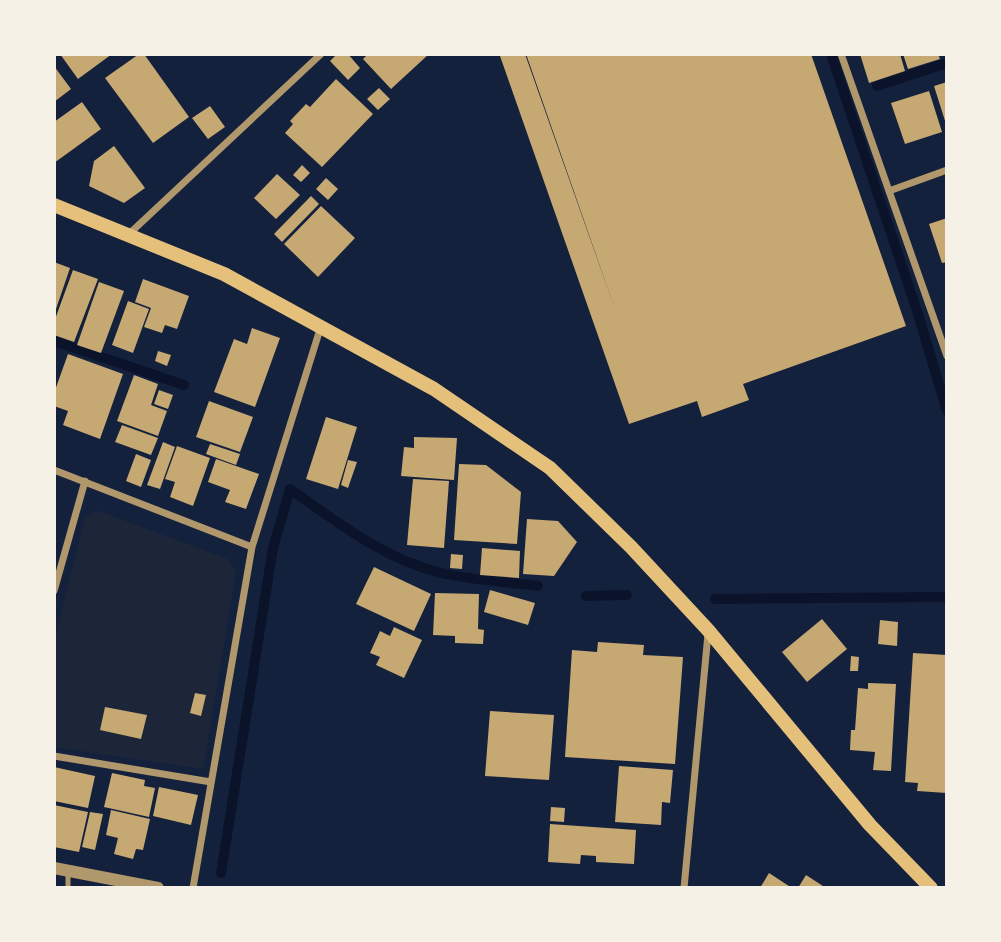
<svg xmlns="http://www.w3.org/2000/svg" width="1001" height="942" font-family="'Golos Text',sans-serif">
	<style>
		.green { fill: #1d2539 }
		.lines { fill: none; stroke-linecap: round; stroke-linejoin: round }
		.stream { stroke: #0b132b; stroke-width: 10 }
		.building { fill: #c6a872 }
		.service { stroke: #b1986c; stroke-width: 5 }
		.minor { stroke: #b1986c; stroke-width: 7 }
		.tertiary { stroke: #b1986c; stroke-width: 12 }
		.secondary { stroke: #e5c07b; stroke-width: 14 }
	</style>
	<rect width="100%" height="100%" fill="#14213d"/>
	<path class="green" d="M96 510 228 559 236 570 203 769 54 747V641L85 518Z"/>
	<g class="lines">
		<path class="stream" d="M831 54 918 314 947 411
			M877 86 947 63
			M54 341 184 385
			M586 596 627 595
			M715 599 947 597
			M221 873 273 548 290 489C337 522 384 559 441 573 472 580 506 582 538 586"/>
	</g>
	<path class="building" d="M60 54H112L78 79Z
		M139 54H144L189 117 153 143 105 78Z
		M337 54H348L360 68 348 80 330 61Z
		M368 54H429L391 89 363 59Z
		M504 54H525L617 315 526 54H811L906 326 743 384 749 400 702 417 697 401 629 424 500 56Z
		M860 54H900L905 71 869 83Z
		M903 54H938L940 59 908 69Z
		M54 66 71 89 54 102Z
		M336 79 373 114 322 167 285 133 293 124 290 121 306 104 310 107Z
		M947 82V124H946L934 86Z
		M379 88 390 99 378 110 367 99Z
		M929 91 942 132 905 144 891 103Z
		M82 102 101 129 54 163V122Z
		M210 106 225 127 208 139 192 118Z
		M114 146 145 188 124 203 89 186 94 161Z
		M302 165 310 173 301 182 293 175Z
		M277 174 300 195 276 219 254 198Z
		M326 178 338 189 328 200 316 189Z
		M311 196 319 204 282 242 274 234Z
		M321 206 355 238 318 277 284 244Z
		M947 218V262L942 263 929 224Z
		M54 262 70 268 55 312 54 311Z
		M73 270 98 279 74 342 54 335V322Z
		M143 279 189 296 177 329 165 325 162 333 144 327 151 308 135 302Z
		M99 282 124 291 101 353 77 345Z
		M128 301 149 309 133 353 112 345Z
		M252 328 280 338 255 407 214 392 234 339 247 344Z
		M158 351 171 355 167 366 155 361Z
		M68 354 123 374 100 439 63 425 68 411 54 406V393Z
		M134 375 158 384 151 405 167 411 158 436 117 421Z
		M159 390 173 395 168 409 154 404Z
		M209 401 253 417 240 452 196 437Z
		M326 417 357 427 338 489 306 479Z
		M122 425 158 438 151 455 115 442Z
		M414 437 457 438 454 480 401 476 404 447 414 448Z
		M163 442 175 447 160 489 147 485Z
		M210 444 240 454 236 465 206 454Z
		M177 446 210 458 193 506 170 497 175 482 165 479Z
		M136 454 151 460 141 487 126 481Z
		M216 459 259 474 246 509 225 502 230 490 208 482Z
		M348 460 357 462 348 488 341 485Z
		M459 464 486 465 521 492 517 544 454 540Z
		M413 479 449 481 444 548 407 545Z
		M527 519 558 521 577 542 554 576 523 574Z
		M482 548 520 551 519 578 480 575Z
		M451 554 463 555 462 569 450 568Z
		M374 567 431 594 414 631 356 604Z
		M490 590 535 603 528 625 484 612Z
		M435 593 479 594 478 629 484 630 483 644 455 643V636L433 635Z
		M822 619 847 649 807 682 782 652Z
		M880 620 898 622 897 646 878 644Z
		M394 627 422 640 404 678 376 665 380 657 370 653 380 631 390 636Z
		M598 642 644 645 643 655 683 657 675 764 565 757 572 650 597 652Z
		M913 653 947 655V793L917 791 918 783 905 782Z
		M851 656 859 657 858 671H850Z
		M868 683 896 684 891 771 873 770 875 752 850 750 851 730H855L858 688 868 689Z
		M195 693 206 695 201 716 190 713Z
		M105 707 147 715 141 739 100 730Z
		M490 711 554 715 549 780 485 776Z
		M619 766 673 770 670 803 662 802 661 825 615 822Z
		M54 767 95 776 88 808 54 801Z
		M112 773 145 780 144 786 155 788 149 817 104 807Z
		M159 787 198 795 191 825 153 816Z
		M54 805 88 812 79 852 54 847Z
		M551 807 565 808 564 822 550 821Z
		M111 810 150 819 143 850 136 849 133 859 114 854 118 838 106 835Z
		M90 812 103 814 95 850 82 847Z
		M550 824 636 830 634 864 596 862V856L581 855 580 864 548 862Z
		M769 873 792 888H760Z
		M806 875 826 888H798Z"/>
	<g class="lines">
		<path class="service" d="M68 888V871"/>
		<path class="minor" d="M841 54 889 191 947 170
			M889 191 947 356
			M129 234 321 54
			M54 470 252 547
			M54 591 85 481
			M54 756 211 782
			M193 888 252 547 321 326
			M684 888 708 634"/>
		<path class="tertiary" d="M54 868 158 888"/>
		<path class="secondary" d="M54 205 224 274 434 389 550 468 631 547 708 630 870 825 931 888"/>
	</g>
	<rect width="1001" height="942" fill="none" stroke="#f6f1e7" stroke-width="112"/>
</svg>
